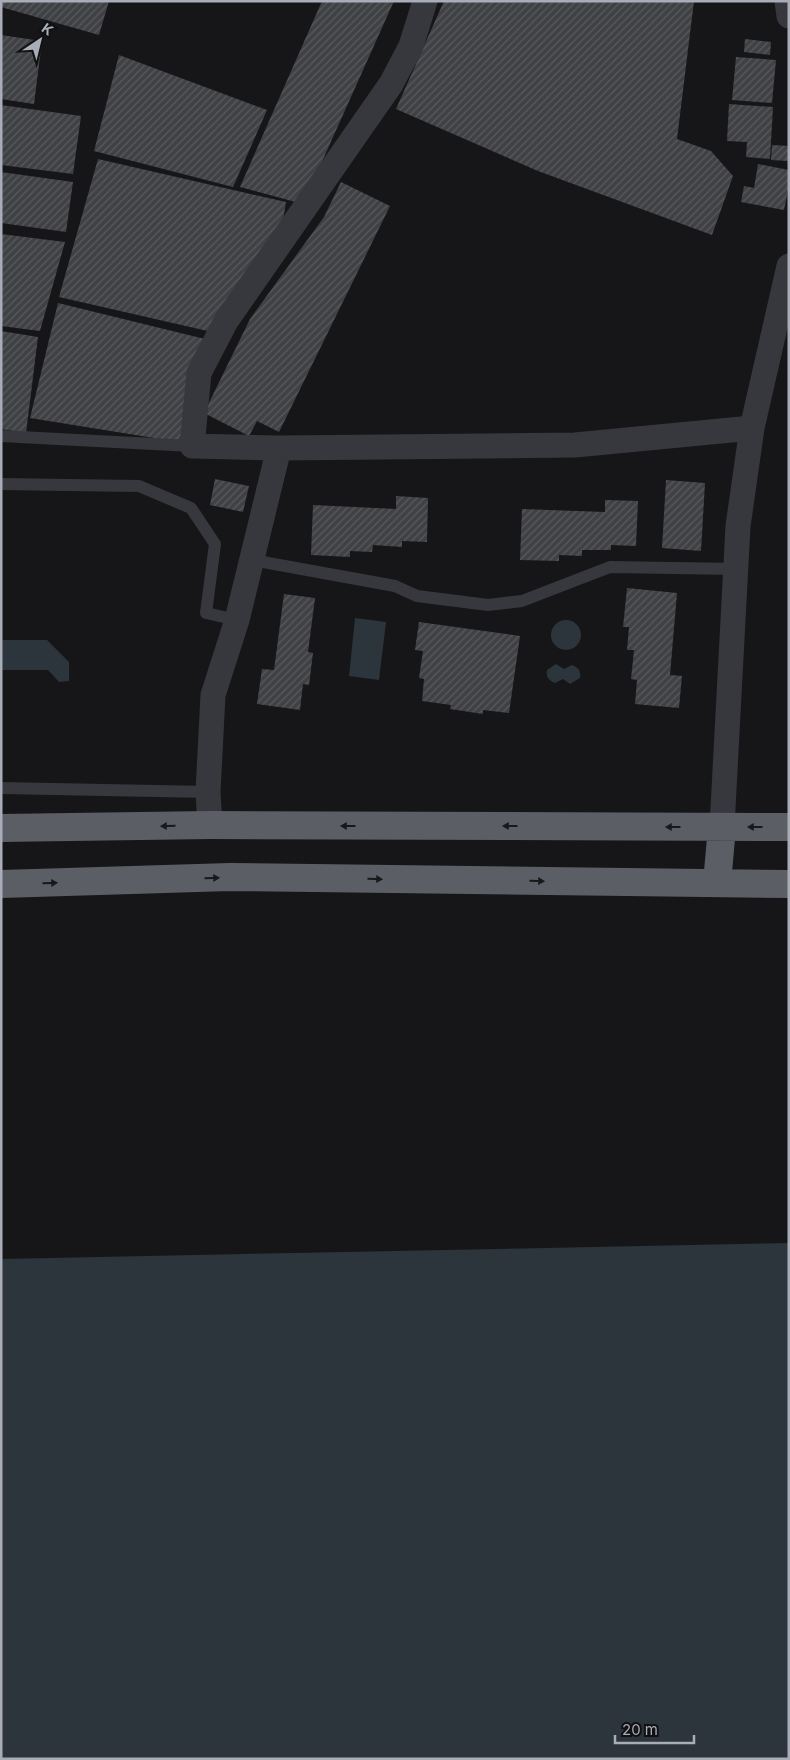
<svg xmlns="http://www.w3.org/2000/svg" width="790" height="1760" font-family="Inter,sans-serif">
	<style>
		.water { fill: #2c353c }
		.building { fill: url(#building-hatch) }
		.lines { fill: none; stroke-linecap: round; stroke-linejoin: round }
		.service { stroke: #37383d; stroke-width: 12 }
		.minor { stroke: #37383d; stroke-width: 25 }
		.trunk { stroke: #5b5e65; stroke-width: 28 }
		.oneway { fill: #18191b }
	</style>
	<defs>
		<pattern id="building-hatch" width="6" height="6" patternUnits="userSpaceOnUse" patternTransform="scale(1.25)"><rect width="6" height="6" fill="#404145"/><path d="M-1 1l2-2M0 6l6-6M5 7l2-2" fill="none" stroke="#595a5e"/></pattern>
	</defs>
	<rect width="100%" height="100%" fill="#161618"/>
	<path class="water" d="M355 618 386 622 379 680 349 676Z
		M551 635a15 15 0 1 1 30 0a15 15 0 1 1-30 0Z
		M1 640H47L69 662V681L59 682 48 670H1Z
		M556 664 564 669 572 665C579 668 581 671 580 678L570 684 563 679 555 683C548 680 546 677 547 670Z
		M789 1243V1759H1V1259Z"/>
	<path class="building" d="M1 1H109L99 35 1 7Z
		M322 1H394L303 204 240 187Z
		M444 1H694L677 139 711 151 733 176 712 235 538 171 396 109Z
		M1 35 42 41 34 104 1 99Z
		M745 39 771 42 770 55 744 52Z
		M119 55 267 110 233 187 94 151Z
		M736 57 776 60 772 103 732 100Z
		M729 104 773 107 770 159 746 157 747 142 727 141Z
		M1 105 81 116 73 174 1 165Z
		M772 145 789 146 788 161 771 160Z
		M98 159 286 202 280 238 212 332 59 297Z
		M758 164 789 170V185L784 210 741 202 744 186 754 188Z
		M1 172 73 182 66 232 1 223Z
		M341 182 390 206 279 432 257 421 249 436 204 413 250 319 324 217Z
		M1 234 65 242 40 331 1 326Z
		M58 303 209 340 179 442 30 418Z
		M1 331 38 337 26 433 1 429Z
		M215 479 249 486 243 512 210 505Z
		M666 480 705 483 701 551 662 548Z
		M396 496 428 498 427 542 402 541V547L373 545 372 552 350 551V557L311 555 313 505 396 509Z
		M605 500 638 501 636 546 611 545V550H582V556L559 555V561L520 560 522 509 605 512Z
		M627 588 677 593 670 675 682 676 679 708 635 704 637 680 631 679 634 650H627L629 627H623Z
		M284 594 315 598 308 652 313 653 309 685 303 684 300 710 257 704 262 669 274 670Z
		M419 622 520 636 509 713 483 710V714L450 709 451 705 422 701 424 679 419 678 423 651 415 650Z"/>
	<g class="lines">
		<path class="service" d="M1 436 192 446
			M1 484 139 486 191 508 215 544 206 613 237 620
			M252 560 395 586 417 596 488 605 522 601 610 567 736 569
			M1 788 208 792"/>
		<path class="minor" d="M425 1 411 46 391 84 226 321 199 373 192 446 279 448 575 445 752 428
			M787 1 789 16
			M210 825 208 792 213 695 237 620 279 448
			M722 827 738 526 752 428 789 266"/>
		<path class="trunk" d="M1 828 210 825 789 827
			M717 883 722 827
			M1 884 230 877 789 884"/>
	</g>
	<defs><path id="oneway-solid" d="M-6-.8H1V-3.2L6.5 0L1 3.2V.8H-6Z" transform="scale(1.25)"/></defs>
	<g class="oneway">
		<use href="#oneway-solid" transform="translate(168 826) rotate(179)"/>
		<use href="#oneway-solid" transform="translate(348 826) rotate(-180)"/>
		<use href="#oneway-solid" transform="translate(510 826) rotate(-180)"/>
		<use href="#oneway-solid" transform="translate(673 827) rotate(-180)"/>
		<use href="#oneway-solid" transform="translate(755 827) rotate(-180)"/>
		<use href="#oneway-solid" transform="translate(212 878) rotate(-2)"/>
		<use href="#oneway-solid" transform="translate(375 879) rotate(1)"/>
		<use href="#oneway-solid" transform="translate(537 881) rotate(1)"/>
		<use href="#oneway-solid" transform="translate(50 883) rotate(-2)"/>
	</g>
	<rect width="790" height="1760" fill="none" stroke="#a8adb8" stroke-width="5"/>
	<g transform="translate(40 40) rotate(35)" stroke="#111113" stroke-width="4" paint-order="stroke">
	<path d="M0-4L9 19L0 12L-9 19Z" fill="#a8adb8"/>
	<text y="-8" font-size="14" font-weight="bold" text-anchor="middle" fill="#a8adb8">K</text>
	</g>
	<path d="M615 1735v8h79v-8" fill="none" stroke="#a8adb8" stroke-width="2.5"/>
	<text x="622" y="1735" font-size="15" fill="#a8adb8" stroke="#111113" stroke-width="4" paint-order="stroke">20 m</text>
</svg>
